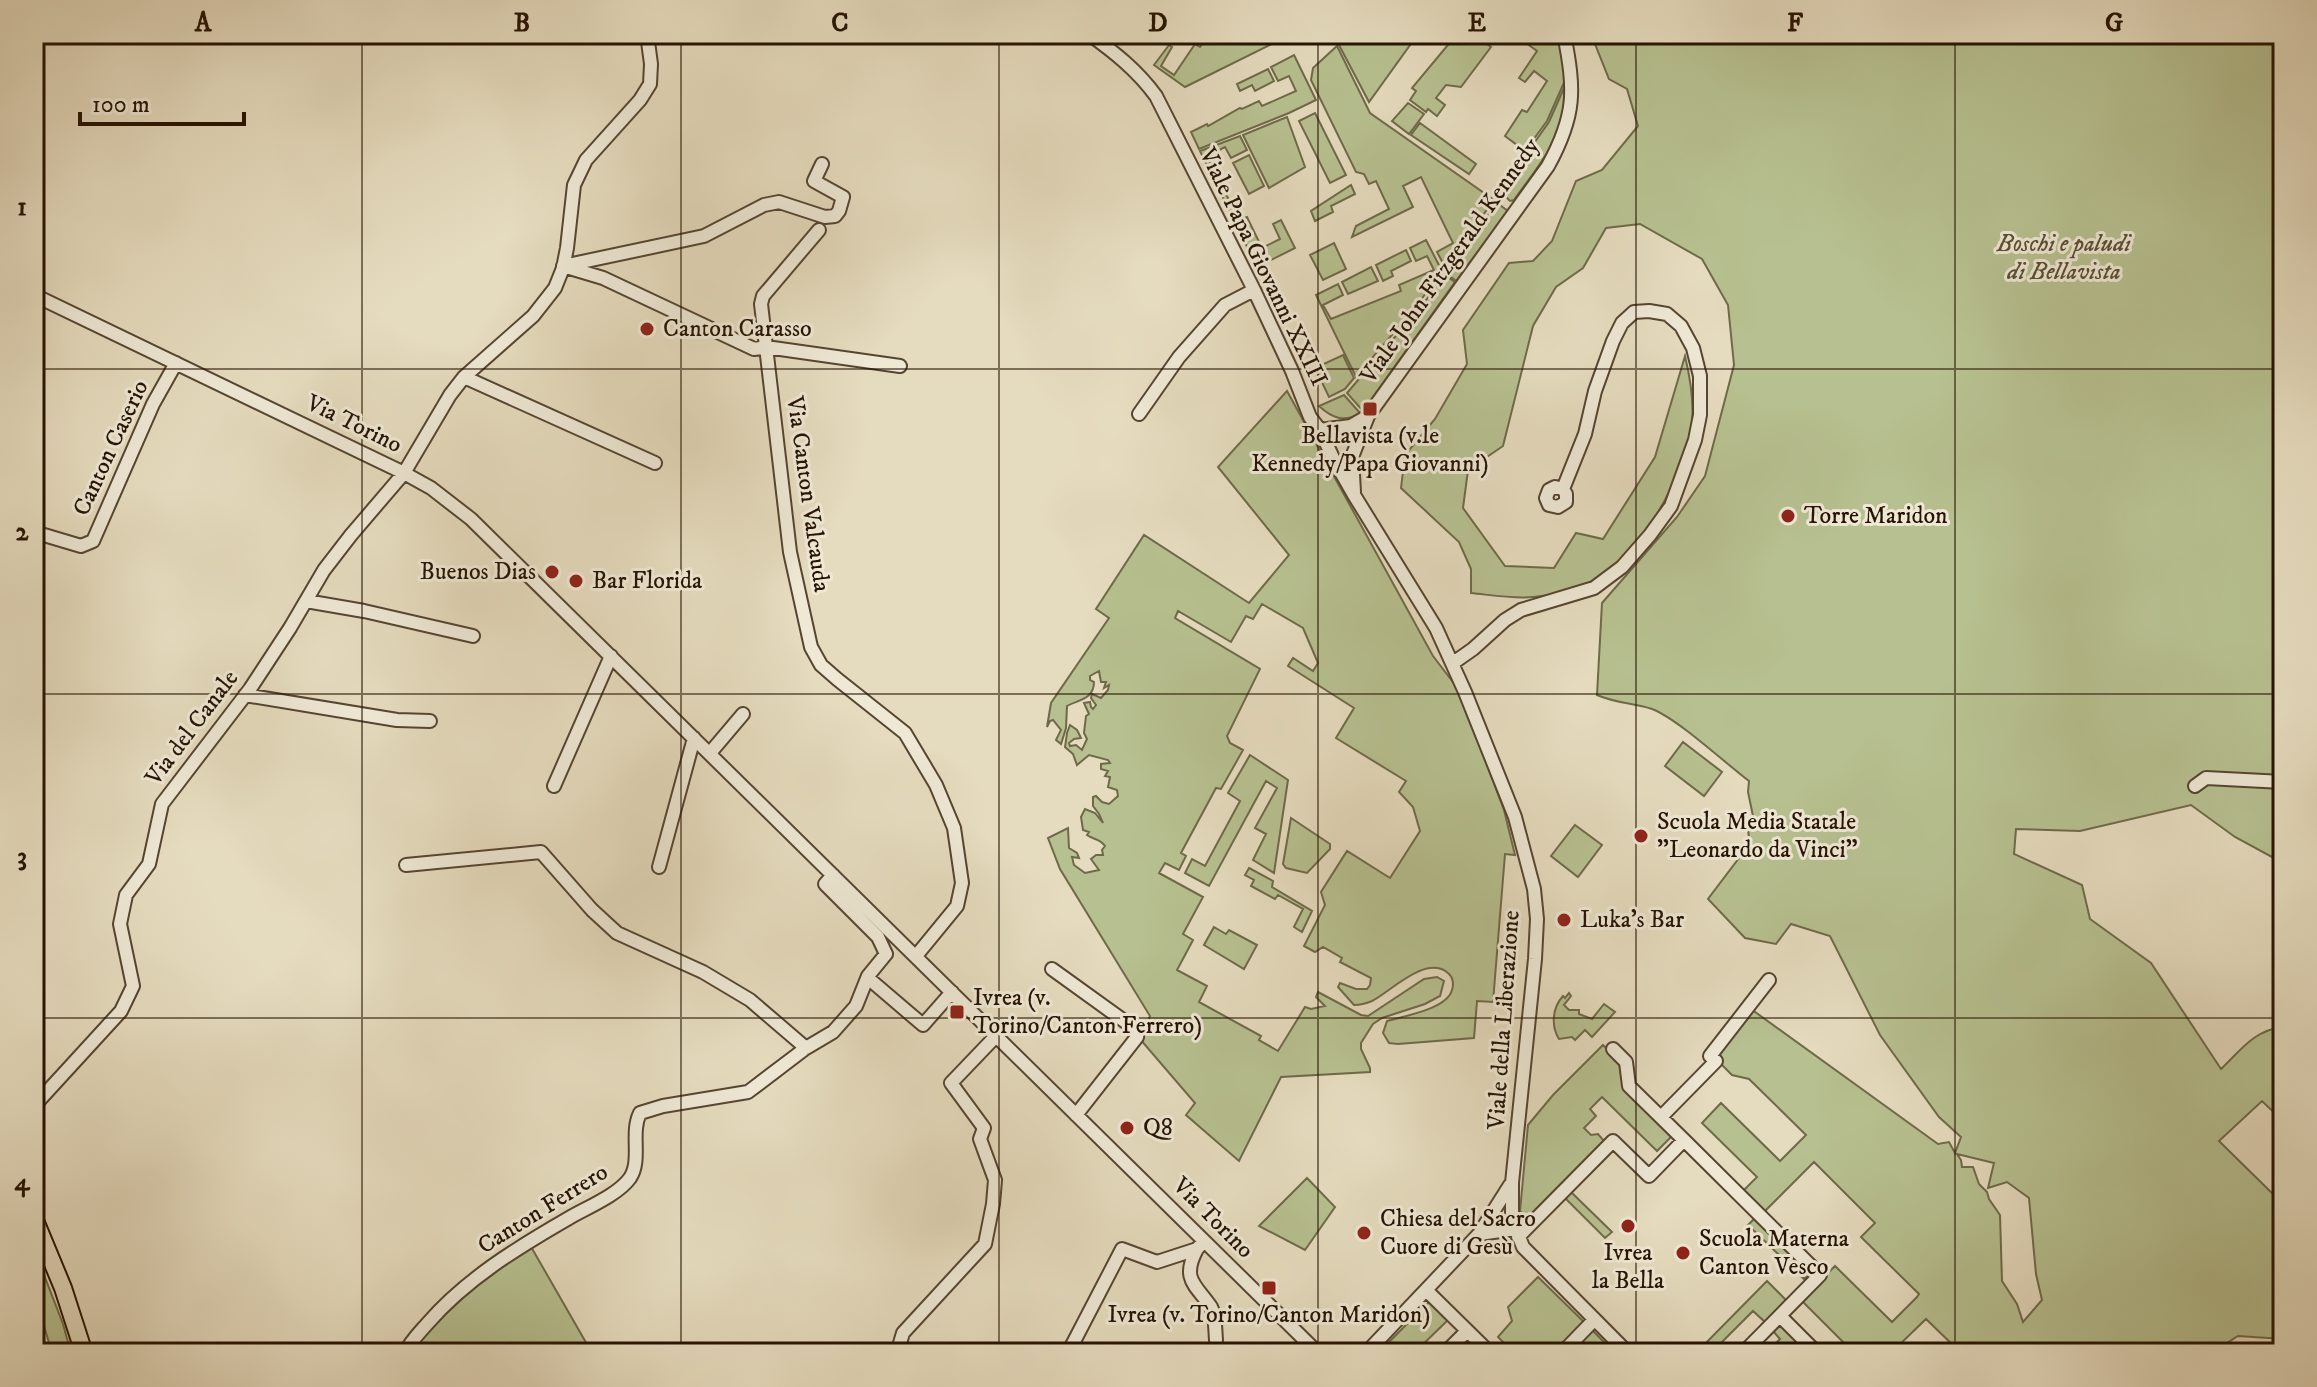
<svg xmlns="http://www.w3.org/2000/svg" width="2317" height="1387" font-family="'IM FELL DW Pica',serif">
	<style>
		.green { fill: #b7c090; stroke: #6e6a49; stroke-width: 2; fill-rule: evenodd }
		.lines { fill: none; stroke-linecap: round; stroke-linejoin: round }
		.minor-casing { stroke: #564531; stroke-width: 16 }
		.major-casing { stroke: #261302; stroke-width: 20 }
		.minor { stroke: #eee8d5; stroke-width: 12 }
		.major { stroke: #e5dbbe; stroke-width: 16 }
		.grid { fill: none; stroke: #261302; stroke-width: 2; stroke-opacity: 0.55 }
		.poi-dot { fill: #8f2418; stroke: #eee8d5; stroke-width: 3 }
		.labels { text-anchor: middle; dominant-baseline: central; stroke-width: 6; stroke-linejoin: round; paint-order: stroke }
		.park-label { font-size: 24px; font-style: italic; fill: #595034; stroke: #eee8d5 }
		.street-label { font-size: 24px; fill: #261302; stroke: #eee8d5 }
		.poi-label { font-size: 24px; fill: #261302; stroke: #eee8d5; text-anchor: start }
		.neatline { fill: none; stroke: #261302; stroke-width: 3 }
		.grid-label { font-size: 26px; text-anchor: middle; font-weight: bold; fill: #261302 }
	</style>
	<rect width="100%" height="100%" fill="#e5dbbe"/>
	<filter id="stains"><feTurbulence type="fractalNoise" baseFrequency=".0025" numOctaves="4"/><feColorMatrix values="0 0 0 0 .2 0 0 0 0 .09 0 0 0 0 .02 0 0 0 .5 -.17"/></filter>
	<radialGradient id="worn" r=".72"><stop offset=".6" stop-color="#630" stop-opacity="0"/><stop offset="1" stop-color="#630" stop-opacity=".3"/></radialGradient>
	<path class="green" d="M1209 34H1279L1282 39 1185 87 1154 65 1169 45 1172 47 1161 66 1174 75 1195 44 1200 47Z
		M1341 34H1418L1369 102 1339 45Z
		M1457 34H1473L1491 47 1461 87 1446 85 1436 98 1445 105 1437 116 1428 109 1426 112 1410 100 1416 91 1412 88Z
		M1514 34H1558L1562 46 1566 78 1547 121 1525 151 1505 136 1522 110 1527 112 1547 81 1534 71 1525 82 1519 78 1537 51Z
		M1591 34H2283V863L2235 837 2191 805 2080 831 2016 829 2014 854 2082 885 2090 919 2151 963 2221 1069C2240 1051 2254 1030 2283 1027V1121L2262 1101 2219 1141 2283 1204V1339L2238 1336 2211 1353H1961L1926 1319 1896 1348 1900 1353H1854L1801 1300 1835 1266 1892 1322 1917 1297 1919 1294 1861 1237 1875 1223 1814 1162 1765 1211 1744 1190 1757 1177 1702 1123 1721 1103 1780 1161 1806 1135 1749 1079 1732 1075 1712 1055 1751 1009 1938 1144 1949 1142 1955 1153 1961 1137 1939 1117 1880 1035 1830 936 1791 924 1776 944 1745 938 1708 899 1745 850C1749 842 1751 834 1746 826L1753 816 1748 792 1749 781C1725 763 1678 719 1652 709 1633 703 1615 703 1597 695L1602 603 1677 517 1705 476 1734 365 1728 305 1702 259 1640 224 1606 228 1583 268 1556 287 1533 326 1503 446 1468 470 1463 508 1505 566 1554 568 1576 533 1603 539 1655 457 1685 356C1690 377 1694 401 1692 423 1687 473 1639 559 1593 581 1575 589 1552 596 1533 597 1513 599 1491 595 1471 593V569L1459 542 1401 488 1405 455 1435 419 1467 364 1463 330 1509 263 1533 261 1552 241 1576 181 1602 170 1638 126 1627 89 1609 79ZM1957 1154 1994 1163 1988 1188 2007 1182 2029 1198 2036 1274 2042 1300 2023 1322 2017 1304 2002 1281 2000 1215 1989 1199 1987 1192 1979 1184 1973 1167H1962L1961 1160Z
		M1337 46 1370 113 1494 200 1445 267 1437 252 1453 243 1421 177 1403 186 1413 207 1352 237 1356 226 1389 209 1376 181 1369 184 1364 174 1356 172 1311 80 1313 68Z
		M1294 55 1316 100 1289 113 1199 149 1191 132 1207 124 1208 126 1240 108 1242 109 1259 101 1262 106 1296 91 1289 76 1278 81 1271 67Z
		M1268 69 1274 81 1255 91 1252 85 1240 91 1237 84Z
		M1568 79C1567 89 1567 100 1565 111 1557 145 1534 172 1514 200L1510 201 1500 191 1549 122Z
		M1408 103 1424 114 1409 134 1392 121Z
		M1315 113 1346 175 1330 183 1299 121Z
		M1287 117 1305 167 1269 188 1243 135Z
		M1420 123 1476 164 1469 174 1411 135Z
		M1240 136 1247 150 1231 158 1225 147 1207 156 1239 220 1247 217 1262 248 1280 239 1273 224 1281 220 1295 248 1257 267 1200 151Z
		M1249 155 1264 186 1249 194 1233 163Z
		M1351 185 1355 194 1331 206 1333 212 1315 221 1311 211Z
		M1497 203 1508 211 1456 281 1446 273Z
		M1426 240 1442 271 1415 308 1356 377 1316 295 1338 284 1343 295 1323 305 1331 319 1401 291 1399 285 1434 270 1427 256 1416 261 1410 248Z
		M1334 243 1346 269 1323 280 1310 255Z
		M1406 250 1411 261 1391 271 1393 276 1383 281 1376 265Z
		M1371 267 1378 281 1348 294 1342 282Z
		M1444 275 1455 282 1363 411 1347 393 1424 303Z
		M1343 355 1354 378 1345 389 1329 397 1315 368Z
		M1287 391 1433 656 1459 690 1504 810 1515 855 1505 854 1493 1002 1477 1001 1474 1038 1398 1044 1389 1043 1383 1033 1387 1021C1404 1016 1447 1009 1452 990 1454 984 1453 977 1448 973 1426 954 1390 992 1372 1001 1365 1004 1361 1005 1354 1005L1338 987 1340 983 1356 989H1367L1370 985 1371 978 1340 962 1342 958 1323 947 1315 952 1304 946 1325 905 1321 892 1347 851 1390 878 1420 831 1413 807 1399 792 1406 781 1336 738 1354 708 1288 666 1293 658 1313 671 1318 663 1303 628 1262 604 1253 619 1246 616 1231 642 1178 611 1175 618 1260 669 1227 736 1230 743 1243 750 1221 789 1216 788 1181 853 1186 856 1179 870 1165 863 1159 873 1203 897 1183 934 1193 940 1177 970 1207 986 1199 1002 1261 1036 1259 1040 1278 1051 1305 1007 1311 1009 1325 1006 1316 997 1318 992 1361 1015 1368 1016 1424 979 1437 977 1444 981 1440 996 1425 1004 1382 1018 1373 1024 1361 1043V1049L1370 1068V1072L1281 1077 1239 1161 1186 1115 1195 1103 1140 1039 1150 1016 1060 869 1048 838 1068 828 1069 848 1077 853 1079 858 1072 857 1074 865 1085 873 1099 870 1091 859 1096 855H1103L1102 850 1105 846C1101 839 1092 839 1087 835L1089 832 1083 830 1081 817 1085 809 1095 813 1103 823 1099 814 1093 806V797L1096 796 1102 802 1109 804 1118 796 1117 790 1108 787 1110 777 1105 776 1108 771 1101 769V764L1110 763 1108 760 1089 755 1077 765 1073 754 1065 747 1067 733 1070 725 1077 730 1081 738 1074 739 1069 743 1070 746 1076 745 1082 750 1087 739 1084 733 1086 716 1089 714 1084 703 1090 702 1091 707 1093 709 1096 705 1091 698 1092 694 1101 698 1108 690 1109 685 1104 688 1106 682H1101L1099 671 1090 676V680L1094 682C1094 700 1077 700 1067 706L1066 728 1061 744 1056 740 1061 730 1053 720 1050 721 1047 727 1051 703 1109 618 1096 609 1144 535 1249 603 1289 555 1218 467Z
		M1344 395 1360 413C1344 423 1332 418 1319 406Z
		M1683 742 1722 772 1704 796 1665 766Z
		M1250 755 1288 780 1274 873 1253 860 1266 834 1255 828 1277 788 1266 781 1209 886 1185 873 1192 859 1205 866 1240 801 1228 793Z
		M1291 818 1330 844V849L1307 873 1286 868 1283 864Z
		M1575 825 1602 845 1578 877 1551 856Z
		M1249 868 1273 881 1272 887 1312 911 1302 932 1294 927 1303 909 1278 895 1275 899 1251 886 1254 880 1245 875Z
		M1214 927 1226 934 1229 930 1257 945 1244 969 1204 945Z
		M1569 993 1571 996 1564 1005 1569 1010H1579V1014L1592 1019 1604 1004 1615 1012 1592 1037 1585 1030 1575 1040 1572 1037 1559 1039C1551 1026 1552 1008 1563 996L1565 998Z
		M1603 1045 1619 1061 1623 1088 1672 1136 1657 1151 1602 1097 1590 1109 1596 1116 1584 1128 1591 1135 1598 1134 1604 1141 1528 1218 1520 1211 1528 1125 1553 1095Z
		M1307 1178 1335 1207 1305 1250 1259 1226Z
		M1571 1192 1612 1232 1605 1238 1565 1198Z
		M1754 1219 1810 1273 1804 1279 1748 1225Z
		M530 1245 592 1353H410L455 1300Z
		M34 1249 63 1324 71 1353H52L34 1292Z
		M1538 1277 1584 1322 1554 1353H1514L1498 1337 1512 1321 1508 1307Z
		M1767 1281 1786 1300 1765 1322 1753 1311 1711 1353H1696Z
		M1430 1301 1449 1319 1414 1353H1378Z
		M1780 1324 1809 1353H1766L1780 1339 1773 1331Z
		M1591 1329 1610 1348 1606 1353H1567Z"/>
	<g class="lines">
		<defs>
			<path id="minor" d="M1089 34C1114 52 1137 70 1156 96L1254 290 1292 371 1310 417 1320 430 1334 460 1354 495 1436 628 1465 692 1515 817 1534 889 1537 919 1535 959 1512 1183V1218L1523 1247 1628 1353
				M822 164 814 181 843 197 839 211 835 216 825 217 779 202 764 205 704 236 563 266 603 278 754 349 766 347 900 366
				M819 230 763 296 761 304 790 552 811 647 821 665 837 679 905 733 936 785 954 828 962 883 957 906 916 956
				M34 295 404 473 431 488 471 519 1318 1353
				M464 377 655 463
				M1139 414 1179 357 1225 305 1254 290
				M1320 430 1351 426 1368 416
				M1354 492 1352 457 1368 416 1548 166C1576 115 1575 90 1564 34
				M34 532 81 546 93 541 153 404 176 363
				M306 601 364 611 473 636
				M1453 663 1473 649 1505 620 1521 610 1594 588 1622 567 1650 535 1671 506 1695 440 1700 415V376L1693 348 1681 326 1667 314 1649 311 1634 312 1622 323 1613 341 1595 391 1585 434 1563 489 1566 494V502L1558 507 1549 505 1546 498 1549 490 1555 487 1563 489
				M245 695 397 720 430 721
				M710 753 743 714
				M554 786 611 656
				M2195 786 2206 778 2283 782
				M406 865 541 852 592 910 617 933 703 972 750 1000 806 1048
				M659 867 694 738
				M1052 969 1138 1031 1137 1037 1076 1115
				M868 978 923 1025 952 992
				M1613 1049 1626 1062 1629 1086 1684 1140
				M34 1106 121 1011 133 986 120 924 126 895 149 864 162 804 250 689 290 628 324 570 351 535 404 473 450 395 464 377 533 316 555 288 563 268 567 248 574 185 586 160 640 100 650 84 651 64 647 34
				M1661 1117 1716 1061 1710 1056 1769 980
				M1479 1234 1515 1229
				M1518 1237 1613 1141 1649 1176 1684 1140 1820 1275 1743 1353
				M1197 1249C1181 1279 1195 1284 1211 1307 1216 1316 1215 1330 1216 1340
				M1426 1290 1490 1353
				M1780 1316 1817 1353
				M405 1353C410 1342 419 1333 427 1324 466 1279 517 1248 569 1218 586 1208 618 1195 630 1178 642 1160 630 1133 640 1113L663 1106 748 1092 806 1048 833 1032 856 1006 868 976 886 954 878 937 825 884 833 875
				M899 1353 898 1350 903 1333 985 1244 993 1204 995 1180 980 1139 984 1128 951 1083 996 1036
				M1068 1353 1122 1249 1157 1262 1197 1249 1204 1241
				M1366 1353 1479 1234 1510 1185
				M1445 1353 1467 1331
				M1562 1353 1594 1320"/>
			<path id="major" d="M34 1218 63 1288 84 1353"/>
		</defs>
		<use href="#minor" class="minor-casing"/>
		<use href="#major" class="major-casing"/>
		<use href="#minor" class="minor"/>
		<use href="#major" class="major"/>
	</g>
	<path class="grid" d="M362 34V1353M681 34V1353M999 34V1353M1318 34V1353M1636 34V1353M1955 34V1353M34 369H2283M34 694H2283M34 1018H2283"/>
	<g class="poi-dot">
		<circle cx="647" cy="329" r="8"/>
		<rect x="1362" y="401" width="16" height="16" rx="4"/>
		<circle cx="1788" cy="516" r="8"/>
		<circle cx="552" cy="572" r="8"/>
		<circle cx="576" cy="581" r="8"/>
		<circle cx="1641" cy="836" r="8"/>
		<circle cx="1564" cy="920" r="8"/>
		<rect x="949" y="1004" width="16" height="16" rx="4"/>
		<circle cx="1127" cy="1128" r="8"/>
		<circle cx="1628" cy="1226" r="8"/>
		<circle cx="1364" cy="1233" r="8"/>
		<circle cx="1683" cy="1253" r="8"/>
		<rect x="1261" y="1280" width="16" height="16" rx="4"/>
	</g>
	<g class="labels">
		<g class="park-label">
			<text x="2064" y="244">Boschi e paludi<tspan x="2064" dy="28">di Bellavista</tspan></text>
		</g>
		<g class="street-label">
			<text transform="translate(1450 261) rotate(-55)">Viale John Fitzgerald Kennedy</text>
			<text transform="translate(1263 267) rotate(64)">Viale Papa Giovanni XXIII</text>
			<text transform="translate(354 424) rotate(26)">Via Torino</text>
			<text transform="translate(111 448) rotate(-65)">Canton Caserio</text>
			<text transform="translate(808 494) rotate(82)">Via Canton Valcauda</text>
			<text transform="translate(192 728) rotate(-53)">Via del Canale</text>
			<text transform="translate(1504 1020) rotate(-86)">Viale della Liberazione</text>
			<text transform="translate(543 1209) rotate(-32)">Canton Ferrero</text>
			<text transform="translate(1213 1218) rotate(45)">Via Torino</text>
		</g>
		<g class="poi-label">
			<text x="663" y="329">Canton Carasso</text>
			<text x="1370" y="436" text-anchor="middle">Bellavista (v.le<tspan x="1370" dy="28">Kennedy/Papa Giovanni)</tspan></text>
			<text x="1804" y="516">Torre Maridon</text>
			<text x="536" y="572" text-anchor="end">Buenos Dias</text>
			<text x="592" y="581">Bar Florida</text>
			<text x="1657" y="822">Scuola Media Statale<tspan x="1657" dy="28">"Leonardo da Vinci"</tspan></text>
			<text x="1580" y="920">Luka's Bar</text>
			<text x="973" y="998">Ivrea (v.<tspan x="973" dy="28">Torino/Canton Ferrero)</tspan></text>
			<text x="1143" y="1128">Q8</text>
			<text x="1380" y="1219">Chiesa del Sacro<tspan x="1380" dy="28">Cuore di Gesù</tspan></text>
			<text x="1699" y="1239">Scuola Materna<tspan x="1699" dy="28">Canton Vesco</tspan></text>
			<text x="1628" y="1253" text-anchor="middle">Ivrea<tspan x="1628" dy="28">la Bella</tspan></text>
			<text x="1269" y="1315" text-anchor="middle">Ivrea (v. Torino/Canton Maridon)</text>
		</g>
	</g>
	<rect width="2317" height="1387" fill="none" stroke="#e5dbbe" stroke-width="88"/>
	<path d="M80 112v12h164v-12" fill="none" stroke="#261302" stroke-width="4"/>
	<text x="92" y="112" font-size="24" fill="#261302" stroke="#eee8d5" stroke-width="6" paint-order="stroke">100 m</text>
	<rect x="44" y="44" width="2229" height="1299" class="neatline"/>
	<g class="grid-label">
		<text x="203" y="31">A</text>
		<text x="522" y="31">B</text>
		<text x="840" y="31">C</text>
		<text x="1158" y="31">D</text>
		<text x="1477" y="31">E</text>
		<text x="1795" y="31">F</text>
		<text x="2114" y="31">G</text>
		<text x="22" y="215">1</text>
		<text x="22" y="540">2</text>
		<text x="22" y="865">3</text>
		<text x="22" y="1190">4</text>
	</g>
	<rect width="100%" height="100%" filter="url(#stains)"/>
	<rect width="100%" height="100%" fill="url(#worn)"/>
</svg>
